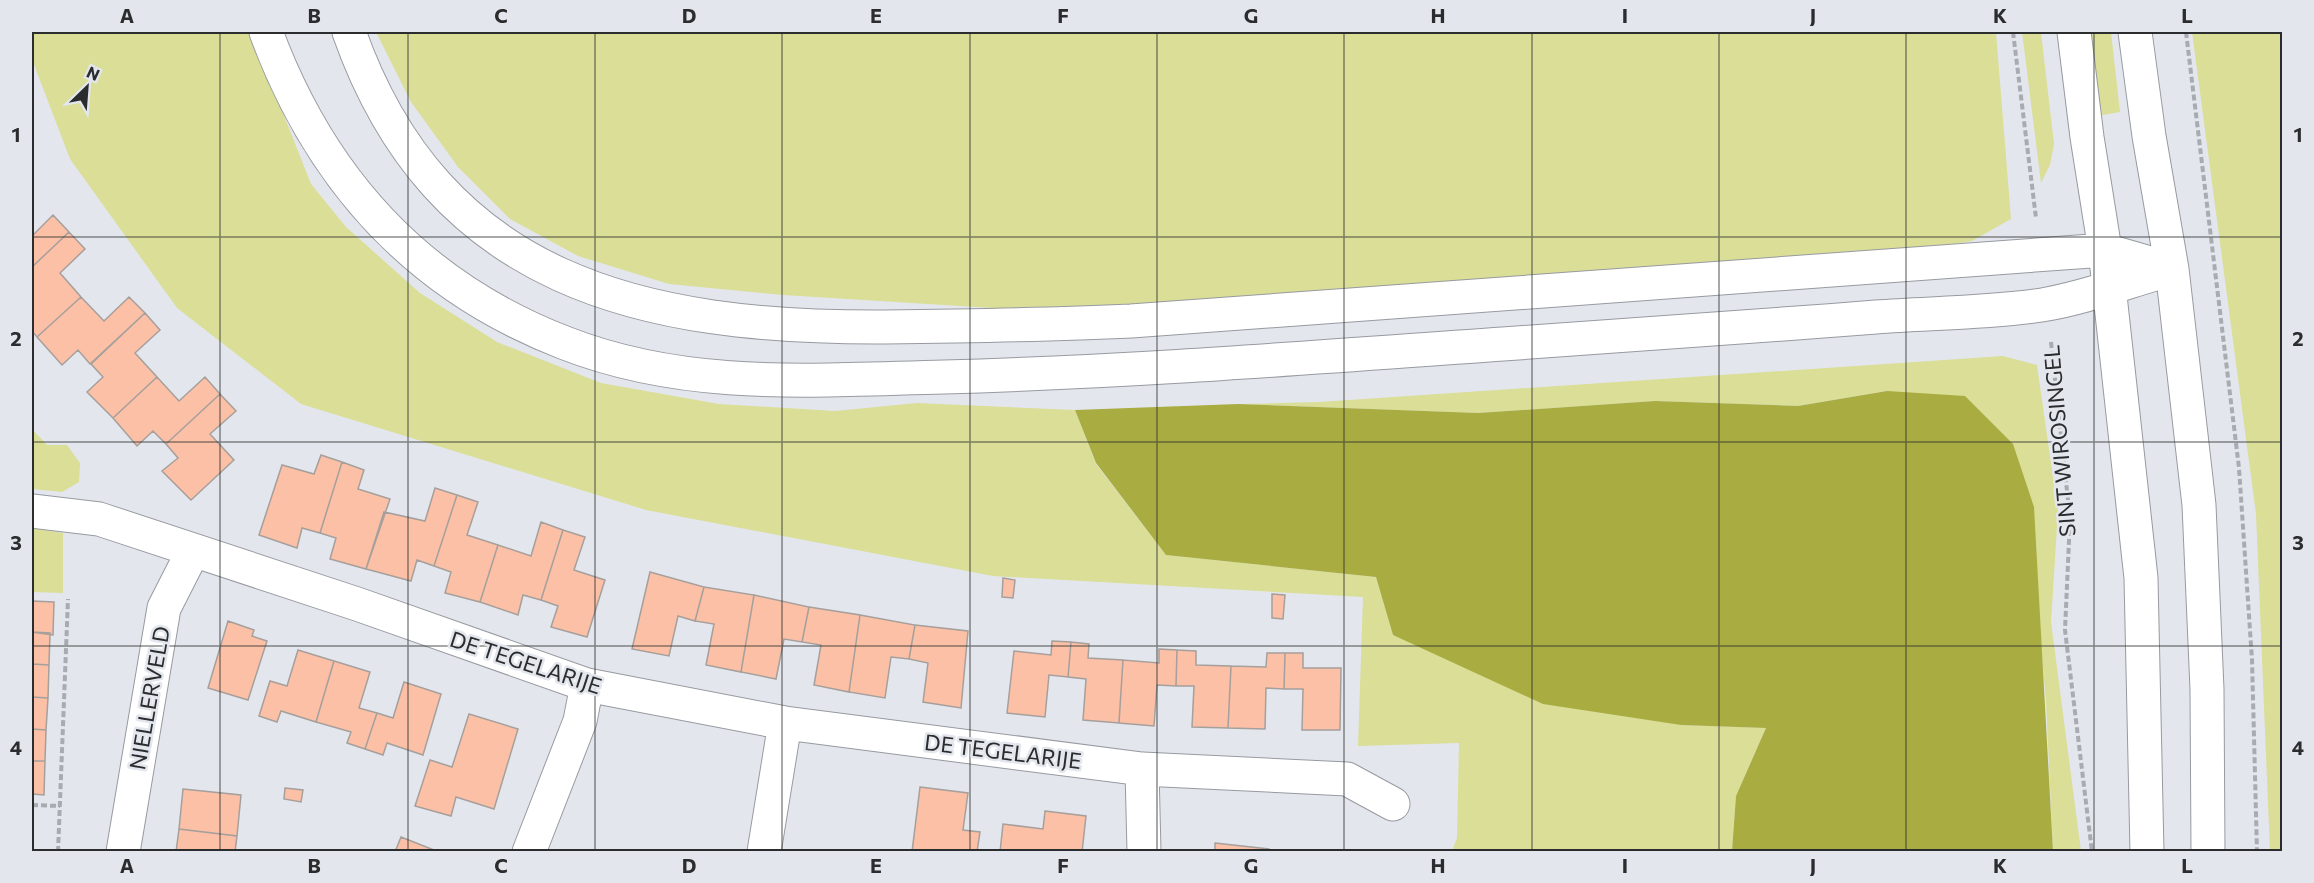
<svg xmlns="http://www.w3.org/2000/svg" width="2314" height="883" font-family="Commissioner,sans-serif">
	<style>
		.green { fill: #dade97 }
		.forest { fill: #a9ac40 }
		.building { fill: #fbc0a5; stroke: #a69f9c; stroke-width: 1.5 }
		.lines { fill: none; stroke-linecap: round; stroke-linejoin: round }
		.minor-casing { stroke: #979aa0; stroke-width: 35 }
		.major-casing { stroke: #979aa0; stroke-width: 35 }
		.path { stroke: #a8abb0; stroke-width: 4; stroke-dasharray: 6 3; stroke-linecap: butt }
		.minor { stroke: #fff; stroke-width: 33 }
		.major { stroke: #fff; stroke-width: 33 }
		.grid { fill: none; stroke: #2a2c2e; stroke-width: 1.5; stroke-opacity: 0.55 }
		.labels { text-anchor: middle; dominant-baseline: central; stroke-width: 5; stroke-linejoin: round; paint-order: stroke }
		.street-label { font-size: 22px; fill: #2a2c2e; stroke: #e3e7ed }
		.neatline { fill: none; stroke: #2a2c2e; stroke-width: 2 }
		.grid-label { font-size: 20px; text-anchor: middle; font-weight: bold; fill: #2a2c2e }
	</style>
	<rect width="100%" height="100%" fill="#e3e7ed"/>
	<path class="green" d="M32 32H251L311 184 346 227 420 293 497 342 601 383 719 404 835 411 917 403 1075 410 1096 464 1166 555 1376 577 1393 635 1681 725 1766 728 1736 796 1732 851H1452L1457 838 1459 743 1358 746 1363 597 993 576 646 510 301 404 177 308 70 159 33 62Z
		M376 32H1996L2011 219 1972 241 1910 251 1127 307 1008 309 783 295 669 284 578 256 510 219 458 167 411 102Z
		M2022 32H2041L2054 144 2050 165 2041 183Z
		M2086 32H2111L2120 112 2097 116Z
		M2192 32H2282V851H2270L2256 514Z
		M2003 356 2037 365 2058 512 2051 622 2081 851H2053L2046 701 2040 633 1887 391 1798 406 1655 401 1478 413 1238 404 1319 402Z
		M32 429 47 445H67L80 463 79 482 62 492 32 489Z
		M32 528 63 533V593L32 592Z"/>
	<path class="forest" d="M1887 391 1965 396 2013 444 2034 507 2053 851H1732L1736 796 1766 728 1681 725 1543 704 1393 635 1376 577 1166 555 1096 463 1075 410 1238 404 1478 413 1655 401 1798 406Z"/>
	<path class="building" d="M53 215 69 232 32 267V236Z
		M69 232 85 249 60 273 81 297 37 337 32 331V267Z
		M81 297 104 321 129 297 145 313 90 364 78 350 62 365 37 337Z
		M145 313 160 330 135 353 157 377 113 418 87 392 103 377 91 364Z
		M157 377 179 401 205 377 220 394 166 444 153 431 137 446 113 418Z
		M220 394 236 411 210 434 234 460 191 500 162 471 178 458 166 444Z
		M321 455 342 462 320 533 302 528 297 548 259 535 282 465 314 474Z
		M342 462 364 470 358 489 390 499 366 569 330 559 336 538 320 533Z
		M435 488 457 495 434 566 417 560 411 581 366 569 384 512 425 521Z
		M457 495 478 502 467 535 498 545 480 602 445 593 451 572 434 566Z
		M541 522 563 530 541 600 523 595 518 615 480 602 498 545 531 556Z
		M563 530 585 537 574 570 605 580 587 637 551 627 558 606 541 600Z
		M650 572 704 587 695 621 678 616 669 656 632 649Z
		M1003 578 1015 580 1013 598 1002 597Z
		M704 587 754 595 741 672 706 665 714 624 695 621Z
		M1272 594 1285 595 1283 619 1272 618Z
		M754 595 809 607 802 642 784 639 776 679 741 672Z
		M32 601 54 602 53 635 32 632Z
		M809 607 860 615 849 692 814 685 821 645 802 642Z
		M860 615 915 625 909 659 891 657 885 698 849 692Z
		M228 621 254 630 252 636 267 641 248 700 208 688Z
		M915 625 968 631 961 708 923 702 928 663 909 659Z
		M32 632 50 633 49 665 32 664Z
		M1052 641 1071 642 1068 677 1049 675 1045 717 1007 713 1014 651 1051 655Z
		M1071 642 1089 644 1088 658 1123 660 1119 723 1083 720 1086 679 1068 677Z
		M1159 649 1177 650 1176 686 1157 685 1154 726 1119 723 1123 660 1159 663Z
		M298 650 334 661 316 722 281 711 277 722 259 716 270 681 287 686Z
		M1177 650 1196 651V665L1231 666 1228 728 1192 727 1194 686H1176Z
		M1267 653H1285L1284 689 1266 688 1265 729 1228 728 1231 666 1266 667Z
		M1285 653H1303V668H1341L1340 730H1302L1303 689H1284Z
		M334 661 370 672 359 708 377 713 365 749 347 743 351 732 316 722Z
		M32 664 49 665 48 698 32 697Z
		M404 682 441 694 423 755 387 743 383 755 365 749 377 713 393 718Z
		M32 697 48 698 46 730 32 729Z
		M469 714 518 729 494 809 456 797 451 816 415 806 430 760 452 767Z
		M32 729 46 730 45 761H32Z
		M32 761H45L44 795 32 794Z
		M920 787 968 793 963 830 980 832 977 852H912Z
		M285 788 303 790 301 802 284 799Z
		M183 789 241 795 237 836 179 829Z
		M1045 811 1086 816 1082 852H1000L1003 824 1043 829Z
		M179 829 237 836 235 852H176Z
		M401 837 439 852H395Z
		M1215 843 1269 849V852H1215Z"/>
	<g class="lines">
		<defs>
			<path id="minor" d="M32 511 99 519 357 604 587 685 785 723 1142 769 1347 779 1393 804
				M1142 769 1144 852
				M123 852 164 608 193 551
				M529 852 580 721 587 685
				M764 852 785 723"/>
			<path id="major" d="M266 32C320 178 417 286 565 343 688 391 815 380 944 377 1131 372 1317 357 1503 344 1628 335 1752 327 1876 317 1931 313 1987 313 2042 305 2085 298 2129 281 2172 269
				M349 32C438 284 644 328 884 327 966 326 1048 325 1131 321L2105 250 2171 269
				M2074 32 2087 137 2105 250 2141 578 2147 852
				M2135 32 2149 136 2172 269 2199 505 2207 689 2208 852"/>
		</defs>
		<use href="#minor" class="minor-casing"/>
		<use href="#major" class="major-casing"/>
		<path class="path" d="M2013 32 2036 218
			M2186 32 2239 468 2252 660 2257 852
			M2051 342 2070 519 2065 630 2092 852
			M32 805 60 806
			M58 852 68 599"/>
		<use href="#minor" class="minor"/>
		<use href="#major" class="major"/>
	</g>
	<path class="grid" d="M220 32V852M408 32V852M595 32V852M782 32V852M970 32V852M1157 32V852M1344 32V852M1532 32V852M1719 32V852M1906 32V852M2094 32V852M32 237H2282M32 442H2282M32 646H2282"/>
	<g class="labels">
		<g class="street-label">
			<text transform="translate(2059 441) rotate(-95)">SINT WIROSINGEL</text>
			<text transform="translate(526 662) rotate(18)">DE TEGELARIJE</text>
			<text transform="translate(149 698) rotate(-80)">NIELLERVELD</text>
			<text transform="translate(1003 751) rotate(7)">DE TEGELARIJE</text>
		</g>
	</g>
	<rect width="2314" height="883" fill="none" stroke="#e3e7ed" stroke-width="66"/>
	<g transform="translate(87 87) rotate(25)" stroke="#e3e7ed" stroke-width="4.5" paint-order="stroke">
	<path d="M0-4.5L10 22L0 15L-10 22Z" fill="#2a2c2e"/>
	<text y="-9" font-size="16" font-weight="bold" text-anchor="middle" fill="#2a2c2e">N</text>
	</g>
	<rect x="33" y="33" width="2248" height="817" class="neatline"/>
	<g class="grid-label">
		<text x="127" y="23">A</text>
		<text x="314" y="23">B</text>
		<text x="501" y="23">C</text>
		<text x="689" y="23">D</text>
		<text x="876" y="23">E</text>
		<text x="1063" y="23">F</text>
		<text x="1251" y="23">G</text>
		<text x="1438" y="23">H</text>
		<text x="1625" y="23">I</text>
		<text x="1813" y="23">J</text>
		<text x="2000" y="23">K</text>
		<text x="2187" y="23">L</text>
		<text x="16" y="142">1</text>
		<text x="2298" y="142">1</text>
		<text x="16" y="346">2</text>
		<text x="2298" y="346">2</text>
		<text x="16" y="550">3</text>
		<text x="2298" y="550">3</text>
		<text x="16" y="755">4</text>
		<text x="2298" y="755">4</text>
		<text x="127" y="873">A</text>
		<text x="314" y="873">B</text>
		<text x="501" y="873">C</text>
		<text x="689" y="873">D</text>
		<text x="876" y="873">E</text>
		<text x="1063" y="873">F</text>
		<text x="1251" y="873">G</text>
		<text x="1438" y="873">H</text>
		<text x="1625" y="873">I</text>
		<text x="1813" y="873">J</text>
		<text x="2000" y="873">K</text>
		<text x="2187" y="873">L</text>
	</g>
</svg>
